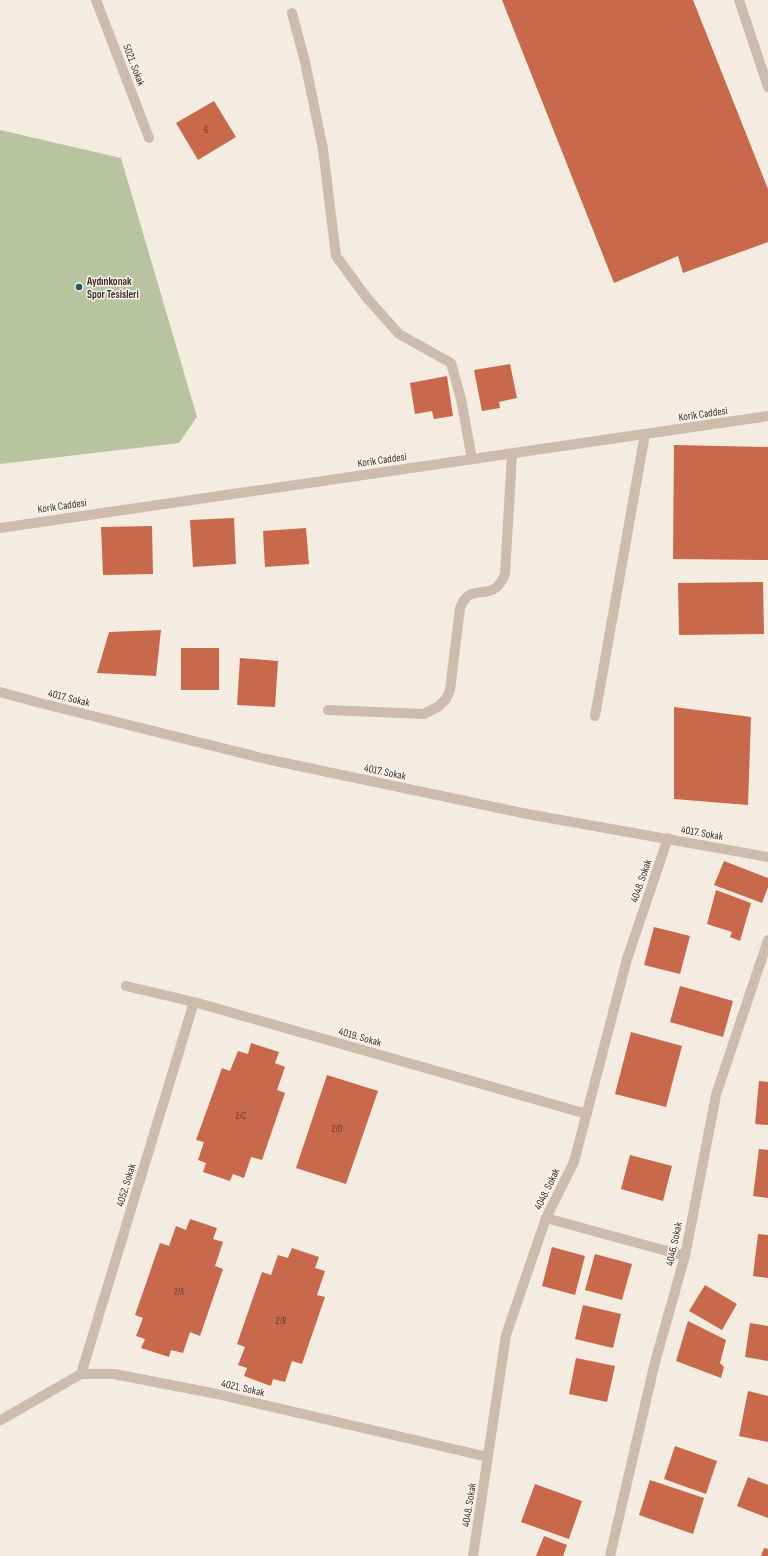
<svg xmlns="http://www.w3.org/2000/svg" width="768" height="1556" font-family="'Sofia Sans Condensed',sans-serif">
	<style>
		.green { fill: #b8c4a0 }
		.building { fill: #c8694b }
		.lines { fill: none; stroke-linecap: round; stroke-linejoin: round }
		.minor { stroke: #cdbbac; stroke-width: 10 }
		.poi-dot { fill: #1f5a5e; stroke: #fbf5ee; stroke-width: 1.5 }
		.labels { text-anchor: middle; dominant-baseline: central; stroke-width: 3; stroke-linejoin: round; paint-order: stroke }
		.number-label { font-size: 9px; fill: #5e3e33 }
		.street-label { font-size: 11px; fill: #3b302b; stroke: #fbf5ee }
		.poi-label { font-size: 11px; font-weight: bold; fill: #3b302b; stroke: #fbf5ee; text-anchor: start }
	</style>
	<rect width="100%" height="100%" fill="#f4ebe1"/>
	<path class="green" d="M0 130 121 158 197 417 179 443 0 464Z"/>
	<path class="building" d="M502 0H693L768 189V242L683 273 678 256 614 283Z
		M214 101 236 137 198 160 176 123Z
		M510 364 517 398 499 402 500 408 482 411 474 370Z
		M447 376 453 416 434 419 432 411 415 414 410 383Z
		M674 445 768 447V560L673 559Z
		M234 518 236 564 193 567 190 520Z
		M152 526 153 574 103 575 101 527Z
		M306 528 309 564 265 567 263 531Z
		M763 582 764 634 679 635 678 583Z
		M161 630 156 676 97 673 109 632Z
		M181 648H219V690H181Z
		M240 658 278 661 275 707 237 705Z
		M674 707 751 717 748 805 674 799Z
		M724 861 768 878V887L762 903 714 885Z
		M716 890 751 903 740 941 730 937 732 932 707 924Z
		M654 927 690 936 680 974 644 965Z
		M680 986 733 1001 723 1037 670 1022Z
		M631 1032 682 1046 666 1107 615 1094Z
		M251 1043 279 1052 275 1063 285 1067 277 1090 285 1093 262 1160 251 1157 244 1178 233 1174 230 1181 203 1172 206 1163 198 1160 204 1142 196 1140 222 1068 230 1071 238 1051 248 1054Z
		M327 1075 378 1091 346 1184 296 1168Z
		M759 1081 768 1082V1125L755 1124Z
		M759 1149 768 1150V1198L753 1196Z
		M630 1155 672 1166 663 1201 621 1189Z
		M190 1219 217 1228 213 1239 223 1242 215 1266 223 1269 200 1336 190 1332 183 1353 171 1350 169 1357 141 1348 145 1339 136 1336 143 1318 135 1315 160 1243 169 1246 176 1226 186 1230Z
		M758 1234 768 1235V1278L753 1276Z
		M552 1247 585 1256 575 1295 542 1286Z
		M292 1248 319 1257 315 1268 325 1271 317 1295 325 1297 302 1364 292 1361 285 1382 273 1379 271 1386 244 1376 247 1368 238 1365 245 1347 237 1344 262 1272 271 1275 278 1255 288 1258Z
		M595 1254 632 1264 622 1300 585 1290Z
		M705 1285 737 1304 722 1330 689 1311Z
		M583 1305 621 1314 613 1348 575 1339Z
		M688 1321 726 1340 720 1363 724 1367 721 1378 676 1361Z
		M750 1323 768 1326V1361L745 1357Z
		M576 1358 615 1366 607 1402 569 1394Z
		M748 1391 768 1396V1442L739 1436Z
		M675 1446 717 1461 706 1494 664 1479Z
		M748 1477 768 1485V1518L737 1506Z
		M650 1480 704 1498 693 1534 639 1515Z
		M535 1484 582 1501 569 1539 521 1522Z
		M544 1536 567 1545 563 1556H536Z
		M764 1548 768 1549V1556H761Z"/>
	<g class="lines">
		<path class="minor" d="M96 0 149 138
			M739 0 768 87
			M292 13 305 62 323 149 336 256 367 298 399 334 451 363 461 399 472 459
			M0 528 768 416
			M0 692 40 703 266 759 527 814 768 857
			M328 710 424 714 439 706 446 699 450 690 460 608C471 578 492 607 505 574L512 454
			M595 716 645 434
			M126 986 194 1002 587 1114
			M546 1218 685 1256
			M81 1374 194 1002
			M1 1420 81 1374H114L217 1394 488 1457
			M473 1556 506 1335 546 1218 574 1162 627 959 668 838
			M610 1556 655 1362 685 1256 716 1095 768 940"/>
	</g>
	<circle class="poi-dot" cx="79" cy="287" r="4"/>
	<g class="labels">
		<g class="number-label">
			<text x="206" y="130">6</text>
			<text x="241" y="1116">2/C</text>
			<text x="337" y="1129">2/D</text>
			<text x="179" y="1292">2/A</text>
			<text x="281" y="1321">2/B</text>
		</g>
		<g class="street-label">
			<text transform="translate(134 65) rotate(69)">5021. Sokak</text>
			<text transform="translate(703 414) rotate(-8)">Korik Caddesi</text>
			<text transform="translate(382 460) rotate(-8)">Korik Caddesi</text>
			<text transform="translate(62 506) rotate(-8)">Korik Caddesi</text>
			<text transform="translate(69 698) rotate(14)">4017. Sokak</text>
			<text transform="translate(385 772) rotate(12)">4017. Sokak</text>
			<text transform="translate(702 833) rotate(10)">4017. Sokak</text>
			<text transform="translate(641 881) rotate(-71)">4048. Sokak</text>
			<text transform="translate(360 1037) rotate(16)">4019. Sokak</text>
			<text transform="translate(126 1185) rotate(-73)">4052. Sokak</text>
			<text transform="translate(547 1189) rotate(-64)">4048. Sokak</text>
			<text transform="translate(674 1244) rotate(-78)">4046. Sokak</text>
			<text transform="translate(243 1388) rotate(13)">4021. Sokak</text>
			<text transform="translate(469 1505) rotate(-81)">4048. Sokak</text>
		</g>
		<g class="poi-label">
			<text x="87" y="281">Aydınkonak<tspan x="87" dy="13">Spor Tesisleri</tspan></text>
		</g>
	</g>
</svg>
